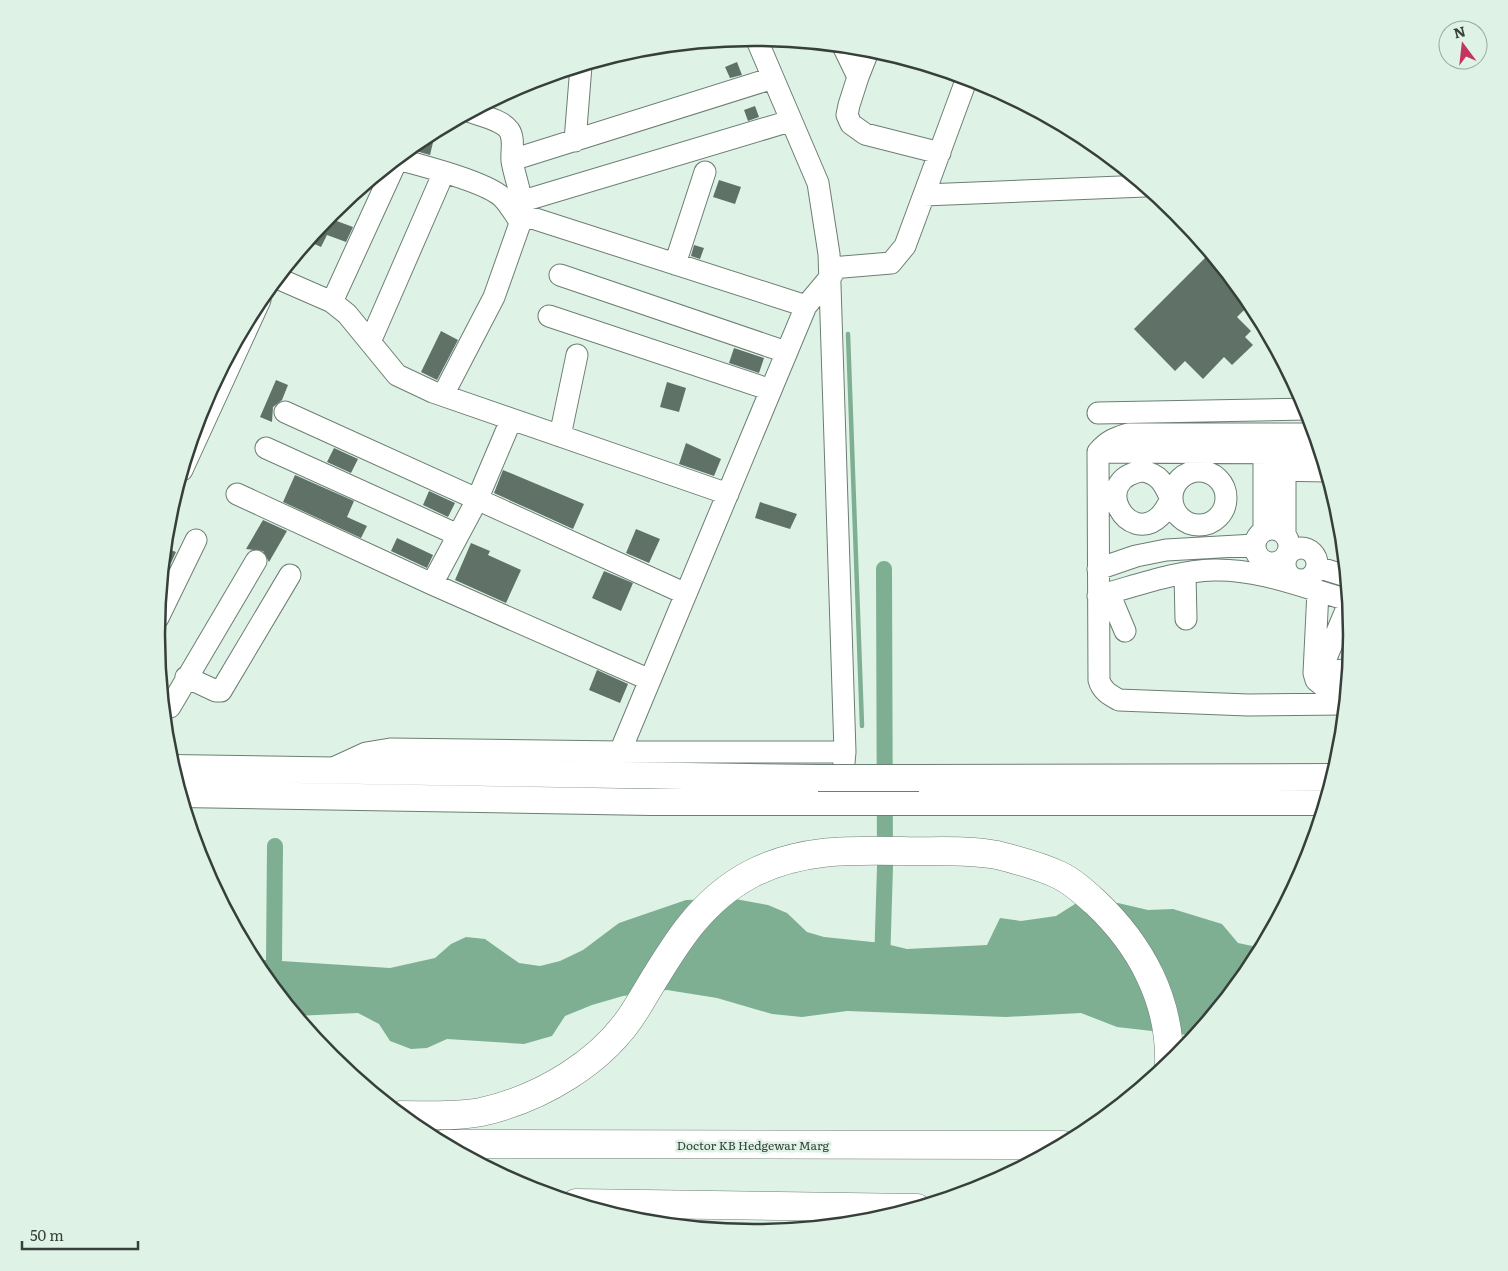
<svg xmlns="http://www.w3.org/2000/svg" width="1508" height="1271" font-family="Literata,serif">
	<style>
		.water { fill: #7eaf92 }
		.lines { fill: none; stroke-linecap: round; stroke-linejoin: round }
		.stream { stroke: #7eaf92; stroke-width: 4.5 }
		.canal { stroke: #7eaf92; stroke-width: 16 }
		.building { fill: #607267 }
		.minor-casing { stroke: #6c7e73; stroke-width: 23 }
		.major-casing { stroke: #6c7e73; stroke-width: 28 }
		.highway-casing { stroke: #6c7e73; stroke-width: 29 }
		.minor { stroke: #fff; stroke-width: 21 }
		.major { stroke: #fff; stroke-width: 26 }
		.highway { stroke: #fff; stroke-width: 28 }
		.major-bridge-casing { stroke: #6c7e73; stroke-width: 28; stroke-linecap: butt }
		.major-bridge { stroke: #fff; stroke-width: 26 }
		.labels { text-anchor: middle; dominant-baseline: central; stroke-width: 5; stroke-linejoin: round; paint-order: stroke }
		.street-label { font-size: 12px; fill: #373f3a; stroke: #def3e6 }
		.rim { fill: none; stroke: #373f3a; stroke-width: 2.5 }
	</style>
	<rect width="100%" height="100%" fill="#def3e6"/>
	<path class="water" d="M735 899 768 905 787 913 807 932 824 937 882 943 907 949 987 945 1000 918 1021 921 1056 916 1075 904 1118 903 1148 910 1173 909 1222 924 1238 943 1262 948 1251 968 1197 1033 1187 1035 1117 1027 1081 1013 1006 1017 847 1011 802 1017 772 1014 717 998 667 990 623 996 592 1005 565 1016 552 1036 524 1044 447 1039 427 1048 411 1049 390 1041 379 1024 358 1013 296 1016 252 959 390 968 435 958 451 944 466 937 485 939 519 963 540 966 560 961 583 950 619 923 686 900Z"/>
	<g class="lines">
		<path class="stream" d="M848 334 862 726"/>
		<path class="canal" d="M882 964 885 867 884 569
			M268 982 274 962 275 846"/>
	</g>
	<path class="building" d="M737 62 742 75 730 78 725 67Z
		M755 106 759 117 748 121 744 110Z
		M436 130 430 155 412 150 413 145 422 138Z
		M719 180 741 187 735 204 713 197Z
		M334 210 338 212 334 220 353 227 346 242 327 235 321 247 308 241Z
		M694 245 704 248 700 259 691 256Z
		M1210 253 1247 298 1242 304 1246 308 1237 317 1251 331 1245 337 1253 345 1232 365 1224 357 1203 379 1185 361 1175 371 1134 329Z
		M441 331 458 340 437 380 421 372Z
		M734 348 764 358 759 373 729 363Z
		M276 380 288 385 282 400 273 407 272 422 260 417Z
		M667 382 686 388 679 412 660 407Z
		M686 443 721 459 714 476 679 464Z
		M334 448 358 459 351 473 327 462Z
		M503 470 584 504 573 529 494 493Z
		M295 475 354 501 347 517 367 526 361 538 283 502Z
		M429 491 455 503 448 517 423 505Z
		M760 502 797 514 790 529 755 518Z
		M263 520 287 531 269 562 263 551 246 549Z
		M636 529 660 539 649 563 626 553Z
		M397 538 433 555 427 568 391 551Z
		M471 543 490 551 488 555 521 570 506 603 455 580Z
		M165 548 176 552 171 563 163 560Z
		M604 571 633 583 621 611 592 598Z
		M597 670 628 684 620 703 589 690Z"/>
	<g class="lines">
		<defs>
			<path id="minor" d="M756 38 818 183 829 254 845 752 842 785 835 789
				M843 46 858 77 849 105 847 115 851 124 865 134 940 153
				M858 77 869 49
				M575 141 581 66
				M397 159C420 165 487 182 503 198 510 205 515 215 521 223
				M512 160 773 78
				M924 195 1145 186
				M523 201 790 121
				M523 215 806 306
				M675 264 705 172
				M831 268 891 263 905 246 967 78
				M560 275 786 352
				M277 278 332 302 347 314 397 375 433 392 728 494
				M332 302 398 158
				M549 316 771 390
				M370 342 444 172
				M443 395 494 297 523 215C523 196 515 179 512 161 511 151 515 139 509 130 502 120 482 116 471 112
				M285 412 686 594
				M1098 413 1307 409
				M1315 434H1128C1115 438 1107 441 1098 452L1099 680C1102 691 1110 695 1119 700L1248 705 1345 704
				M560 436 577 355
				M1264 439V531
				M266 448 458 535
				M1098 452 1320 453
				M182 470 260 300
				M1271 470 1326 471
				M1142 471C1160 474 1164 484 1171 499 1168 505 1165 511 1160 516 1128 547 1089 480 1142 471Z
				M1172 498a27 27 0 1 1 54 0a27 27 0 1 1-54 0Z
				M237 494 432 584 650 680
				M1255 546a17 17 0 1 1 34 0a17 17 0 1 1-34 0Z
				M1285 534V439
				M1285 564a16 16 0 1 1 32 0a16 16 0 1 1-32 0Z
				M1317 567 1346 576
				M1098 569 1136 556 1166 550 1255 545
				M1185 574 1186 619
				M432 584 477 500 511 420
				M1318 591 1314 673 1316 680 1327 689H1347
				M1109 593 1125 631
				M1098 596C1136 586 1174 571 1214 570 1260 569 1305 588 1348 600
				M158 618 196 540
				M1349 670 1324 671V663L1349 603
				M186 677 216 691H221L290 575
				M163 707H170L256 561
				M620 752 806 306 832 275
				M329 770 366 753 390 749 620 752H845"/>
			<path id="major" d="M172 768 818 778
				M919 778 1333 777
				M180 794 651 802H1326"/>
			<path id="highway" d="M401 1115C427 1115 455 1117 481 1112 540 1099 604 1062 636 1009 668 957 694 904 751 874 799 849 849 850 902 851 933 852 966 849 997 855 1017 860 1040 866 1059 875 1072 881 1084 892 1095 902 1141 945 1171 1001 1169 1065
				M443 1144 1063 1145
				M576 1203 917 1208"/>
		</defs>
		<use href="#minor" class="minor-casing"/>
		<use href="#major" class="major-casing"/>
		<use href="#highway" class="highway-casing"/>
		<use href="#minor" class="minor"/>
		<use href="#major" class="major"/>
		<use href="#highway" class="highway"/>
		<defs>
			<path id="major-bridge" d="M818 778H919"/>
		</defs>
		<use href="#major-bridge" class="major-bridge-casing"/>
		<use href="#major-bridge" class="major-bridge"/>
	</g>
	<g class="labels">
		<g class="street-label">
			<text x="753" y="1145">Doctor KB Hedgewar Marg</text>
		</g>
	</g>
	<path d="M0 0H1508V1271H0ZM165 635a589 589 0 1 1 1178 0a589 589 0 1 1-1178 0Z" fill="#def3e6" fill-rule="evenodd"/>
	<path class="rim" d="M165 635a589 589 0 1 1 1178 0a589 589 0 1 1-1178 0Z"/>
	<g transform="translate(1463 45) rotate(345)"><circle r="24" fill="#def3e6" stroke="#9baba1"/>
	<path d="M0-4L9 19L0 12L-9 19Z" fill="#c3345e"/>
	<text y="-8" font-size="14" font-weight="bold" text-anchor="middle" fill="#373f3a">N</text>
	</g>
	<path d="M22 1241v8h116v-8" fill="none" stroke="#373f3a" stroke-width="2.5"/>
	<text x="30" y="1241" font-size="15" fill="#373f3a" stroke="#def3e6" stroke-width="4" paint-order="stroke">50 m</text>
</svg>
